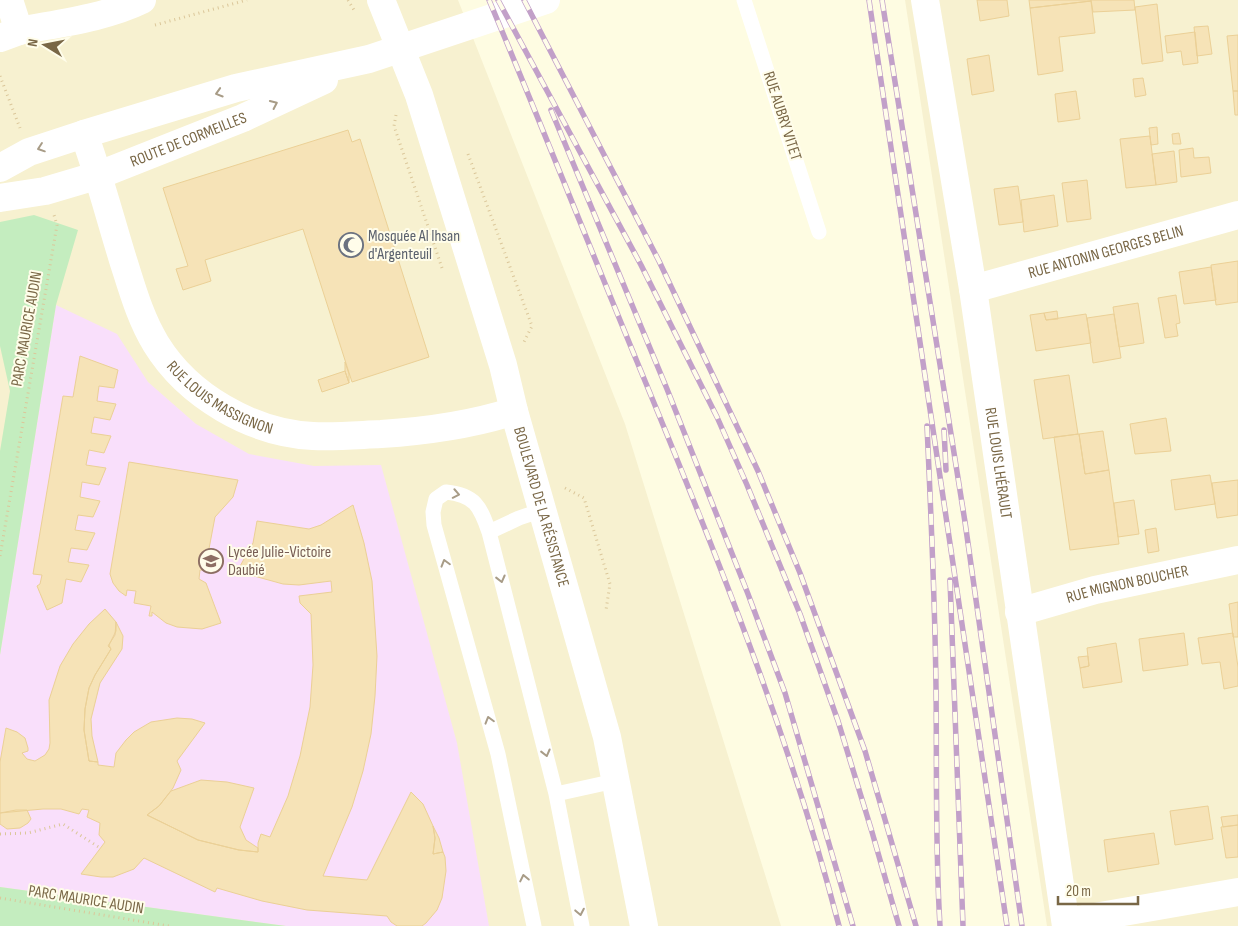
<svg xmlns="http://www.w3.org/2000/svg" width="1238" height="926" font-family="'Sofia Sans Condensed',sans-serif">
	<style>
		.residential { fill: #f7f1d0 }
		.education { fill: #f9dffb }
		.green { fill: #c4edbf }
		.building { fill: #f6e3b7; stroke: #ebd096 }
		.lines { fill: none; stroke-linecap: round; stroke-linejoin: round }
		.path { stroke: #dbc79a; stroke-width: 3; stroke-dasharray: 1 4; stroke-linecap: butt }
		.service { stroke: #fff; stroke-width: 15 }
		.minor { stroke: #fff; stroke-width: 28 }
		.secondary { stroke: #fff; stroke-width: 28 }
		.rail-casing { stroke: #c2a0c9; stroke-width: 5.5 }
		.rail { stroke: #fffdea; stroke-width: 4; stroke-dasharray: 11; stroke-linecap: butt }
		.oneway { stroke: #a89c87 }
		.labels { text-anchor: middle; dominant-baseline: central; stroke-width: 4; stroke-linejoin: round; paint-order: stroke }
		.street-label { font-size: 16px; fill: #796746; stroke: #fffdea }
		.worship-label { font-size: 16px; fill: #5b616d; stroke: #fffdea; text-anchor: start }
		.education-label { font-size: 16px; fill: #785e54; stroke: #fffdea; text-anchor: start }
	</style>
	<rect width="100%" height="100%" fill="#fefce2"/>
	<path class="residential" d="M0 0H458L625 424 781 926H0Z
		M905 0H1238V926H1047Z"/>
	<path class="education" d="M56 305 117 334 148 382 196 424 249 454 314 466 381 465 457 743 489 926H286L0 887V655Z"/>
	<path class="green" d="M34 215 78 230 56 305 0 655V451L10 391 0 346V222Z
		M0 887 286 926H0Z"/>
	<path class="building" d="M977 0H1007L1009 16 980 21Z
		M1029 0H1091V1L1030 8Z
		M1091 0H1134L1135 10 1093 12Z
		M1091 1 1095 33 1059 37 1063 71 1038 75 1030 8Z
		M1157 4 1163 61 1142 64 1135 7Z
		M1208 26 1212 54 1197 56 1194 27Z
		M1195 32 1198 63 1183 65 1181 51 1167 53 1165 36Z
		M1238 35V91H1233L1227 36Z
		M989 55 994 91 972 95 967 59Z
		M1143 78 1146 95 1135 97 1133 79Z
		M1076 91 1080 119 1058 122 1055 94Z
		M1233 91H1238V115H1235Z
		M1157 127 1158 144 1151 145 1149 128Z
		M348 130 352 142 360 139 429 357 352 382 303 229 205 260 211 281 183 290 176 269 188 266 163 188Z
		M1179 133 1181 144H1173L1172 134Z
		M1150 136 1156 185 1126 188 1120 139Z
		M1193 148 1194 158 1209 157 1211 173 1181 177 1179 150Z
		M1174 151 1177 182 1156 185 1152 154Z
		M1087 180 1091 219 1067 222 1062 183Z
		M1018 186 1023 222 999 225 994 189Z
		M1054 195 1058 226 1024 232 1021 200Z
		M1238 261V302L1216 305 1211 265Z
		M1211 267 1216 300 1184 304 1179 272Z
		M1176 295 1180 323 1176 324 1178 336 1165 338 1158 298Z
		M1138 303 1144 343 1119 347 1113 307Z
		M1057 311 1058 319 1046 320 1044 313Z
		M1044 313 1046 320 1086 314 1091 343 1036 351 1030 315Z
		M1114 314 1121 358 1093 363 1087 318Z
		M80 356 118 370 114 388 99 386 97 401 116 404 110 420 94 417 91 433 111 436 104 453 89 450 86 465 106 468 99 485 82 482 80 497 100 501 93 517 78 515 75 530 95 533 87 550 71 548 68 562 89 565 81 582 66 579 62 603 47 610 37 586 40 584 42 575 33 574 63 396 73 397Z
		M345 362 349 374V383L345 371Z
		M345 371 349 383 322 392 318 380Z
		M1069 375 1078 434 1043 439 1034 380Z
		M1166 418 1171 451 1135 454 1130 424Z
		M1103 431 1109 470 1085 474 1079 434Z
		M1079 434 1085 474 1109 470 1119 544 1070 550 1054 437Z
		M129 462 238 480 233 497 215 517 205 570H200L199 579 206 583 221 623 202 629 177 627 166 623 152 612V616H149L151 606 134 603 136 591 127 590 126 596 119 591 113 583 110 574Z
		M1210 475 1215 504 1175 510 1171 480Z
		M1238 480V515L1217 518 1212 483Z
		M1134 500 1139 534 1118 537 1114 503Z
		M353 505 364 543 372 581 377 656 375 696 371 734 363 771 352 807 323 876 367 880 411 792 423 804 433 826 435 838 433 854 443 852 445 857 446 871 442 898 437 910 426 923 422 926H397L391 922 387 916 307 910 262 901 217 888 215 892 144 858 134 869 113 877H101L81 874 105 842 99 835 100 823 87 817 89 810 82 809 79 814 61 809H43L0 813V762L6 728 17 732 25 738 28 748V751L22 753 27 759 35 761 45 755 49 749 50 743 49 700 60 666 73 644 89 624 105 609 116 622V631L109 645 111 649 95 675 89 688 85 709 84 730 89 761 98 762V765L114 767 116 753 126 740 134 732 151 722 177 718 192 719 205 723 177 761 181 770 173 788 159 806 147 815 198 840 239 850 258 852V843L261 834 270 837 288 796 300 756 310 707 313 665 311 614 300 603 299 596 332 592 331 581 299 585 283 584 254 576 239 568 253 543 257 521 309 529 321 525Z
		M1156 528 1159 551 1148 553 1145 530Z
		M1238 602V637H1233L1229 604Z
		M116 622 123 636 122 649 100 683 91 719 92 736 98 762 89 761 84 730 85 709 89 688 95 675 111 649 108 646 115 635Z
		M1184 633 1188 665 1143 671 1139 639Z
		M1233 633 1238 667V686L1224 689 1220 662 1202 664 1198 638Z
		M1116 643 1122 682 1083 688 1080 668 1089 666 1087 648Z
		M1088 656 1089 666 1080 668 1078 657Z
		M201 780 227 782 254 788 240 827 246 840 258 848V852L239 850 198 840 147 815 159 806 171 791Z
		M1208 806 1213 839 1175 845 1170 811Z
		M16 810H27L31 819 28 823 20 828 7 829 0 824V813Z
		M1238 815V825L1223 827 1221 817Z
		M1238 825V857L1226 858 1221 827Z
		M433 826 439 838 443 852 433 854 435 838Z
		M1154 833 1159 864 1108 872 1104 840Z"/>
	<g class="lines">
		<path class="path" d="M348 0 354 10
			M155 25 247 0
			M0 76 20 128
			M396 115 394 126 442 268
			M468 154 532 326 524 342
			M565 488 584 498 610 584 606 610
			M0 556 57 225 54 215
			M0 834 28 833 63 824 100 848
			M0 898 169 926"/>
		<path class="service" d="M744 0 819 232
			M489 532 519 518 543 510
			M556 794 615 781
			M534 926 498 754 434 525 433 512 436 499 446 492C475 495 480 506 489 532L556 794 582 926"/>
		<g class="minor">
			<path id="s1" d="M925 0 973 289 1066 926"/>
			<path d="M0 38 19 31"/>
			<path id="s2" d="M84 134C99 175 110 218 123 260 132 288 140 318 156 344 188 396 252 433 313 436 336 437 358 435 381 434 426 431 471 425 514 411"/>
			<path id="s3" d="M973 289 1238 215"/>
			<path id="s4" d="M1019 612 1095 590 1238 560"/>
			<path d="M1066 922 1238 892"/>
		</g>
		<g class="secondary">
			<path d="M9 0 19 31C60 23 105 18 142 0"/>
			<path id="s5" d="M381 0 419 95 503 365 514 411 607 737 644 926"/>
			<path d="M0 168 29 152 84 134 236 88 369 59 546 0"/>
			<path id="s6" d="M0 198 45 191 99 175 243 118 324 80"/>
		</g>
		<defs>
			<path id="rail" d="M489 0C540 121 588 243 638 364 714 548 789 733 839 926
				M498 0 641 265 717 417 747 485 800 614 838 721 872 832 899 926
				M524 0 659 261 758 471 800 573 865 751 916 926
				M869 0 1007 926
				M882 0 965 522 1022 926
				M551 110 667 389 748 594 785 693 853 926
				M927 426C931 513 935 600 936 687 937 767 935 846 940 926
				M944 430 946 470
				M950 580 963 926"/>
		</defs>
		<use href="#rail" class="rail-casing"/>
		<use href="#rail" class="rail"/>
	</g>
	<defs><path id="oneway-chevron" d="M-2-3.5L2.5 0L-2 3.5" fill="none" stroke-width="1.6" stroke-linecap="round" stroke-linejoin="round" transform="scale(1.25)"/></defs>
	<g class="oneway">
		<use href="#oneway-chevron" transform="translate(219 93) rotate(163)"/>
		<use href="#oneway-chevron" transform="translate(274 104) rotate(-25)"/>
		<use href="#oneway-chevron" transform="translate(41 148) rotate(161)"/>
		<use href="#oneway-chevron" transform="translate(456 494) rotate(11)"/>
		<use href="#oneway-chevron" transform="translate(445 563) rotate(-106)"/>
		<use href="#oneway-chevron" transform="translate(501 579) rotate(76)"/>
		<use href="#oneway-chevron" transform="translate(489 720) rotate(-106)"/>
		<use href="#oneway-chevron" transform="translate(546 753) rotate(76)"/>
		<use href="#oneway-chevron" transform="translate(524 878) rotate(-102)"/>
		<use href="#oneway-chevron" transform="translate(580 912) rotate(79)"/>
	</g>
	<defs>
		<symbol id="mosque-ring" viewBox="-11 -11 22 22"><circle r="9.5" fill="#fffdea" stroke="#6b7280" stroke-width="1.5"/><path d="M3.5-4.9A6 6 0 1 0 3.5 4.9A5 5 0 1 1 3.5-4.9Z" fill="#6b7280"/></symbol>
		<symbol id="school-ring" viewBox="-11 -11 22 22"><circle r="9.5" fill="#fffdea" stroke="#8d6e63" stroke-width="1.5"/><path d="M0-5L7-2L0 1L-7-2ZM-4 1L0 2.5L4 1V4Q0 6-4 4Z" fill="#8d6e63"/></symbol>
	</defs>
	<g fill-rule="evenodd">
		<use href="#mosque-ring" x="337" y="231" width="28" height="28"/>
		<use href="#school-ring" x="197" y="547" width="28" height="28"/>
	</g>
	<g class="labels">
		<g class="street-label">
			<text transform="translate(782 116) rotate(72)">RUE AUBRY VITET</text>
			<text stroke="none"><textPath href="#s6" startOffset="198">ROUTE DE CORMEILLES</textPath></text>
			<text stroke="none"><textPath href="#s3" startOffset="138">RUE ANTONIN GEORGES BELIN</textPath></text>
			<text transform="translate(27 329) rotate(-80)">PARC MAURICE AUDIN</text>
			<text stroke="none"><textPath href="#s2" startOffset="308">RUE LOUIS MASSIGNON</textPath></text>
			<text stroke="none"><textPath href="#s1" startOffset="469">RUE LOUIS LHÉRAULT</textPath></text>
			<text stroke="none"><textPath href="#s5" startOffset="532">BOULEVARD DE LA RÉSISTANCE</textPath></text>
			<text stroke="none"><textPath href="#s4" startOffset="112">RUE MIGNON BOUCHER</textPath></text>
			<text transform="translate(86 900) rotate(9)">PARC MAURICE AUDIN</text>
		</g>
		<g class="worship-label">
			<text x="368" y="236">Mosquée Al Ihsan<tspan x="368" dy="18">d'Argenteuil</tspan></text>
		</g>
		<g class="education-label">
			<text x="228" y="552">Lycée Julie-Victoire<tspan x="228" dy="18">Daubié</tspan></text>
		</g>
	</g>
	<g transform="translate(45 45) rotate(280)" stroke="#fffdea" stroke-width="4" paint-order="stroke">
	<path d="M0-4L9 19L0 12L-9 19Z" fill="#796746"/>
	<text y="-8" font-size="14" font-weight="bold" text-anchor="middle" fill="#796746">N</text>
	</g>
	<path d="M1058 896v8h80v-8" fill="none" stroke="#796746" stroke-width="2.5"/>
	<text x="1066" y="896" font-size="15" fill="#796746" stroke="#fffdea" stroke-width="4" paint-order="stroke">20 m</text>
</svg>
